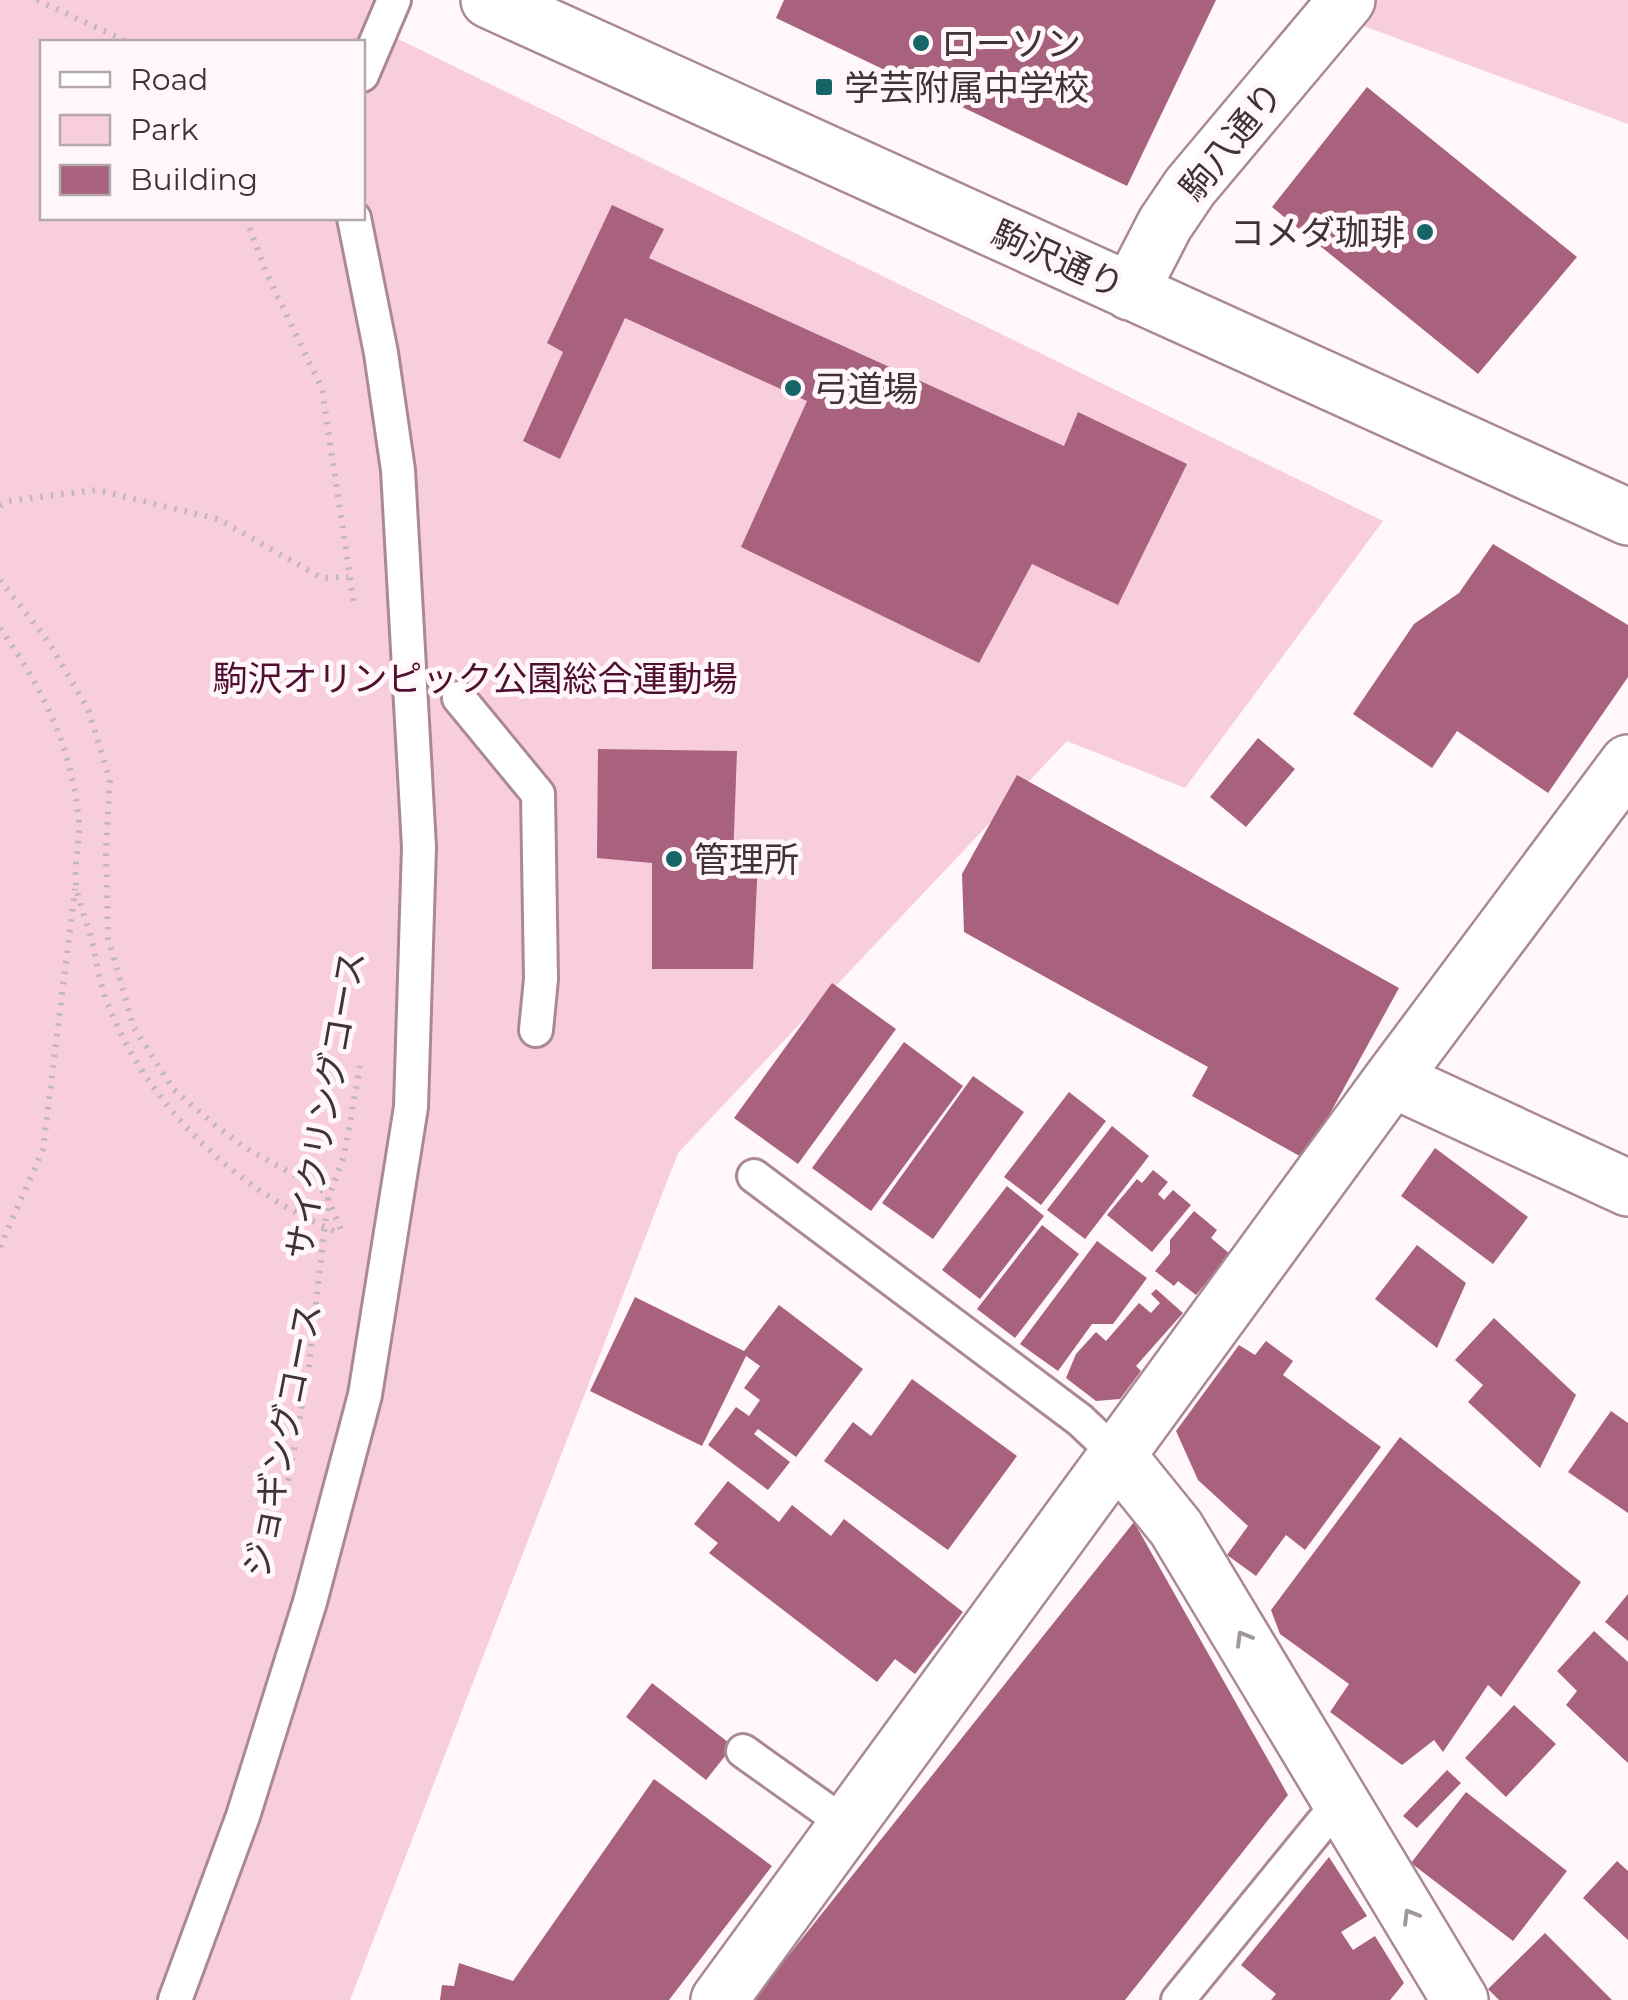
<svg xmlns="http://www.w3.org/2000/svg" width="1628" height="2000" font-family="Montserrat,'Noto Sans JP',sans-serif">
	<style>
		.green { fill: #f8cddc; fill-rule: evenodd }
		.building { fill: #a8627e }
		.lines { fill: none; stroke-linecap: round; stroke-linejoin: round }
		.lane-casing { stroke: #aa8995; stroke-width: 38 }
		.street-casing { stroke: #aa8995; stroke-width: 60 }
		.secondary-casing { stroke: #aa8995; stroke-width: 60 }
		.path { stroke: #c1b7bb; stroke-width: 6; stroke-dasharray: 2.5 8; stroke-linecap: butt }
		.lane { stroke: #fff; stroke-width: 32 }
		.street { stroke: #fff; stroke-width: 55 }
		.secondary { stroke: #fff; stroke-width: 55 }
		.oneway { stroke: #a0989b }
		.poi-dot { fill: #176667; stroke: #fff7fa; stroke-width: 4 }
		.labels { text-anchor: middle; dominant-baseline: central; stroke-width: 10; stroke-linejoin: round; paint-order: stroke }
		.poi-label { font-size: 35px; fill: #403237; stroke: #fff7fa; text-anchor: start }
		.street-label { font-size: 35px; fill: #403237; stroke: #fff7fa }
		.park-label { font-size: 35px; fill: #500f30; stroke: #fff7fa }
	</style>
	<rect width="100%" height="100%" fill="#fff7fa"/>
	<path class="green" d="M0 0H378L386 33 1383 521 1185 788 1067 741 678 1153 350 2000H0ZM42 42H362V218H42Z
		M1347 0H1628V124L1334 15Z"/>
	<path class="building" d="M784 0H1216L1127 186 776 18Z
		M1367 87 1577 257 1478 374 1272 207Z
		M612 205 664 229 649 258 1064 446 1078 412 1187 464 1118 605 1032 564 979 663 741 547 807 401 625 318 560 459 523 441 563 352 547 343Z
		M1493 544 1628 625V677L1548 793 1457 731 1432 768 1353 714 1414 624 1459 593Z
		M1258 738 1295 769 1246 827 1210 797Z
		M598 749 737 751 733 860 758 859 753 969H652V863L597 858Z
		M1017 775 1399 988 1305 1159 1192 1096 1208 1067 964 932 962 874Z
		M832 983 896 1029 798 1164 734 1118Z
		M904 1042 963 1086 871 1211 812 1168Z
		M973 1076 1024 1112 933 1239 882 1203Z
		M1069 1092 1106 1121 1041 1205 1004 1177Z
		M1112 1126 1149 1156 1085 1239 1047 1210Z
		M1435 1148 1528 1217 1493 1264 1401 1196Z
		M1153 1170 1168 1182 1158 1194 1164 1200 1173 1190 1191 1205 1152 1252 1107 1215 1137 1179 1142 1183Z
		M1007 1186 1044 1216 980 1299 942 1270Z
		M1194 1211 1217 1230 1211 1238 1230 1254 1196 1295 1178 1281 1174 1286 1155 1271 1170 1253V1240Z
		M1042 1225 1079 1254 1015 1338 977 1309Z
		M1097 1241 1147 1278 1113 1324H1092L1058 1371 1020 1344Z
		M1417 1245 1466 1283 1437 1348 1375 1299Z
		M1156 1289 1183 1313 1136 1366 1141 1371 1120 1399 1096 1401 1066 1378 1076 1354 1096 1332 1106 1341 1139 1303 1151 1313 1160 1303 1151 1294Z
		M635 1297 744 1351 779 1305 863 1369 796 1457 758 1429 754 1434 790 1462 768 1490 708 1445 736 1407 749 1416 760 1400 744 1388 760 1366 746 1356 702 1446 590 1391Z
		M1494 1318 1576 1395 1540 1468 1468 1402 1483 1385 1455 1360Z
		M1266 1341 1293 1361 1283 1375 1381 1447 1305 1550 1286 1535 1256 1576 1227 1555 1248 1526 1198 1480 1176 1431 1239 1345 1255 1355Z
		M912 1379 1017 1456 948 1550 824 1461 853 1422 871 1436Z
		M1611 1411 1628 1423V1513L1568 1472Z
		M1400 1437 1581 1582 1501 1697 1488 1685 1443 1752 1434 1740 1402 1765 1330 1712 1349 1684 1280 1634 1271 1610Z
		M728 1481 779 1522 792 1505 831 1536 844 1519 963 1612 915 1674 895 1659 877 1682 709 1553 718 1543 694 1524Z
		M1134 1522 1288 1795 1125 2000H753Z
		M1628 1594V1641L1605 1622Z
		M1594 1631 1628 1662V1763L1566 1705 1577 1691 1557 1671Z
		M652 1683 733 1746 706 1780 626 1717Z
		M1514 1705 1556 1744 1506 1797 1465 1758Z
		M1447 1770 1461 1783 1417 1828 1403 1816Z
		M654 1779 772 1866 669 2000H440L442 1985 454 1986 459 1963 513 1981Z
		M1466 1792 1567 1871 1513 1941 1411 1863Z
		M1329 1857 1367 1916 1341 1932 1353 1950 1375 1936 1404 1983 1390 2000H1271L1276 1994 1241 1965Z
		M1617 1861 1628 1871V1940L1583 1898Z
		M1545 1933 1612 2000H1499L1488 1989Z"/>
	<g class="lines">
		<defs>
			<path id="lane" d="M362 75 394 0
				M459 698 538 794 541 979 536 1030
				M754 1176 1080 1420 1117 1455
				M743 1751 847 1825
				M175 2000 243 1816 310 1602 365 1395 411 1107 419 847 398 470 381 353 354 218
				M1178 2000 1341 1800"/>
			<path id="street" d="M1392 1079 1628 1188
				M1117 1455 1176 1528 1460 2000
				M719 2000 1392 1079 1628 763"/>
			<path id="secondary" d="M489 0 1628 517
				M1130 292 1165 224 1190 187 1347 0"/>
		</defs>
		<use href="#lane" class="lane-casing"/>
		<use href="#street" class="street-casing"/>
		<use href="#secondary" class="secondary-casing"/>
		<path class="path" d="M37 0 128 42
			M246 218 266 272 322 389 354 604
			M0 506 8 501 96 490 218 519 322 578 348 577
			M0 580 48 641 88 709 110 780 106 851 108 938 134 1028 174 1090 215 1125 244 1147 325 1192 341 1230
			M0 628C43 690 72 745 79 822 80 842 74 863 76 883 78 902 87 922 92 941 97 963 100 987 109 1007 150 1109 239 1193 341 1234
			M0 1247 43 1149 75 889
			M286 1491 308 1374 328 1199 344 1156 360 1066"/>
		<use href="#lane" class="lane"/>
		<use href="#street" class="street"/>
		<use href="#secondary" class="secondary"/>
	</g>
	<defs><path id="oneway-chevron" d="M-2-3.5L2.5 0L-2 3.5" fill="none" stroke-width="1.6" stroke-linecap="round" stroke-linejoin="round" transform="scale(2.5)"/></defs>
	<g class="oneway">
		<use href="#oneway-chevron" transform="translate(1243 1638) rotate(-121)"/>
		<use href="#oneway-chevron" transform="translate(1410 1916) rotate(-121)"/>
	</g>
	<g class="poi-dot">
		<circle cx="921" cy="43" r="10"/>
		<rect x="814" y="77" width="20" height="20" rx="5"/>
		<circle cx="1425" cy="232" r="10"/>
		<circle cx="793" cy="388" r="10"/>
		<circle cx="674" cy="859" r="10"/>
	</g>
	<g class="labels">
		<g class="poi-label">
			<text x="941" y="43">ローソン</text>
			<text x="844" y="87">学芸附属中学校</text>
			<text x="1405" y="232" text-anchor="end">コメダ珈琲</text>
			<text x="813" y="388">弓道場</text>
			<text x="694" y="859">管理所</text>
		</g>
		<g class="street-label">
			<text transform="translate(1231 141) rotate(-51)">駒八通り</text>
			<text transform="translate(1058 259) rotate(24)">駒沢通り</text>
			<text transform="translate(325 1105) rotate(-80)">サイクリングコース</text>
			<text transform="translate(282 1440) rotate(-79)">ジョギングコース</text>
		</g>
		<g class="park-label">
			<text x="475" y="678">駒沢オリンピック公園総合運動場</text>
		</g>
	</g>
	<rect x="40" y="40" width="325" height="180" fill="#fff7fa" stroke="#b3a8ac" stroke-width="2.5"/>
	<rect x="60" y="72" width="50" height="15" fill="#ffffff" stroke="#b3a8ac" stroke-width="2.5"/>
	<text x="130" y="90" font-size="30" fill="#403237">Road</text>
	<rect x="60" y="115" width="50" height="30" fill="#f8cddc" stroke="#b3a8ac" stroke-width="2.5"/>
	<text x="130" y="140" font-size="30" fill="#403237">Park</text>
	<rect x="60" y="165" width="50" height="30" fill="#a8627e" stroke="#b3a8ac" stroke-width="2.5"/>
	<text x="130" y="190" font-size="30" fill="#403237">Building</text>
</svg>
